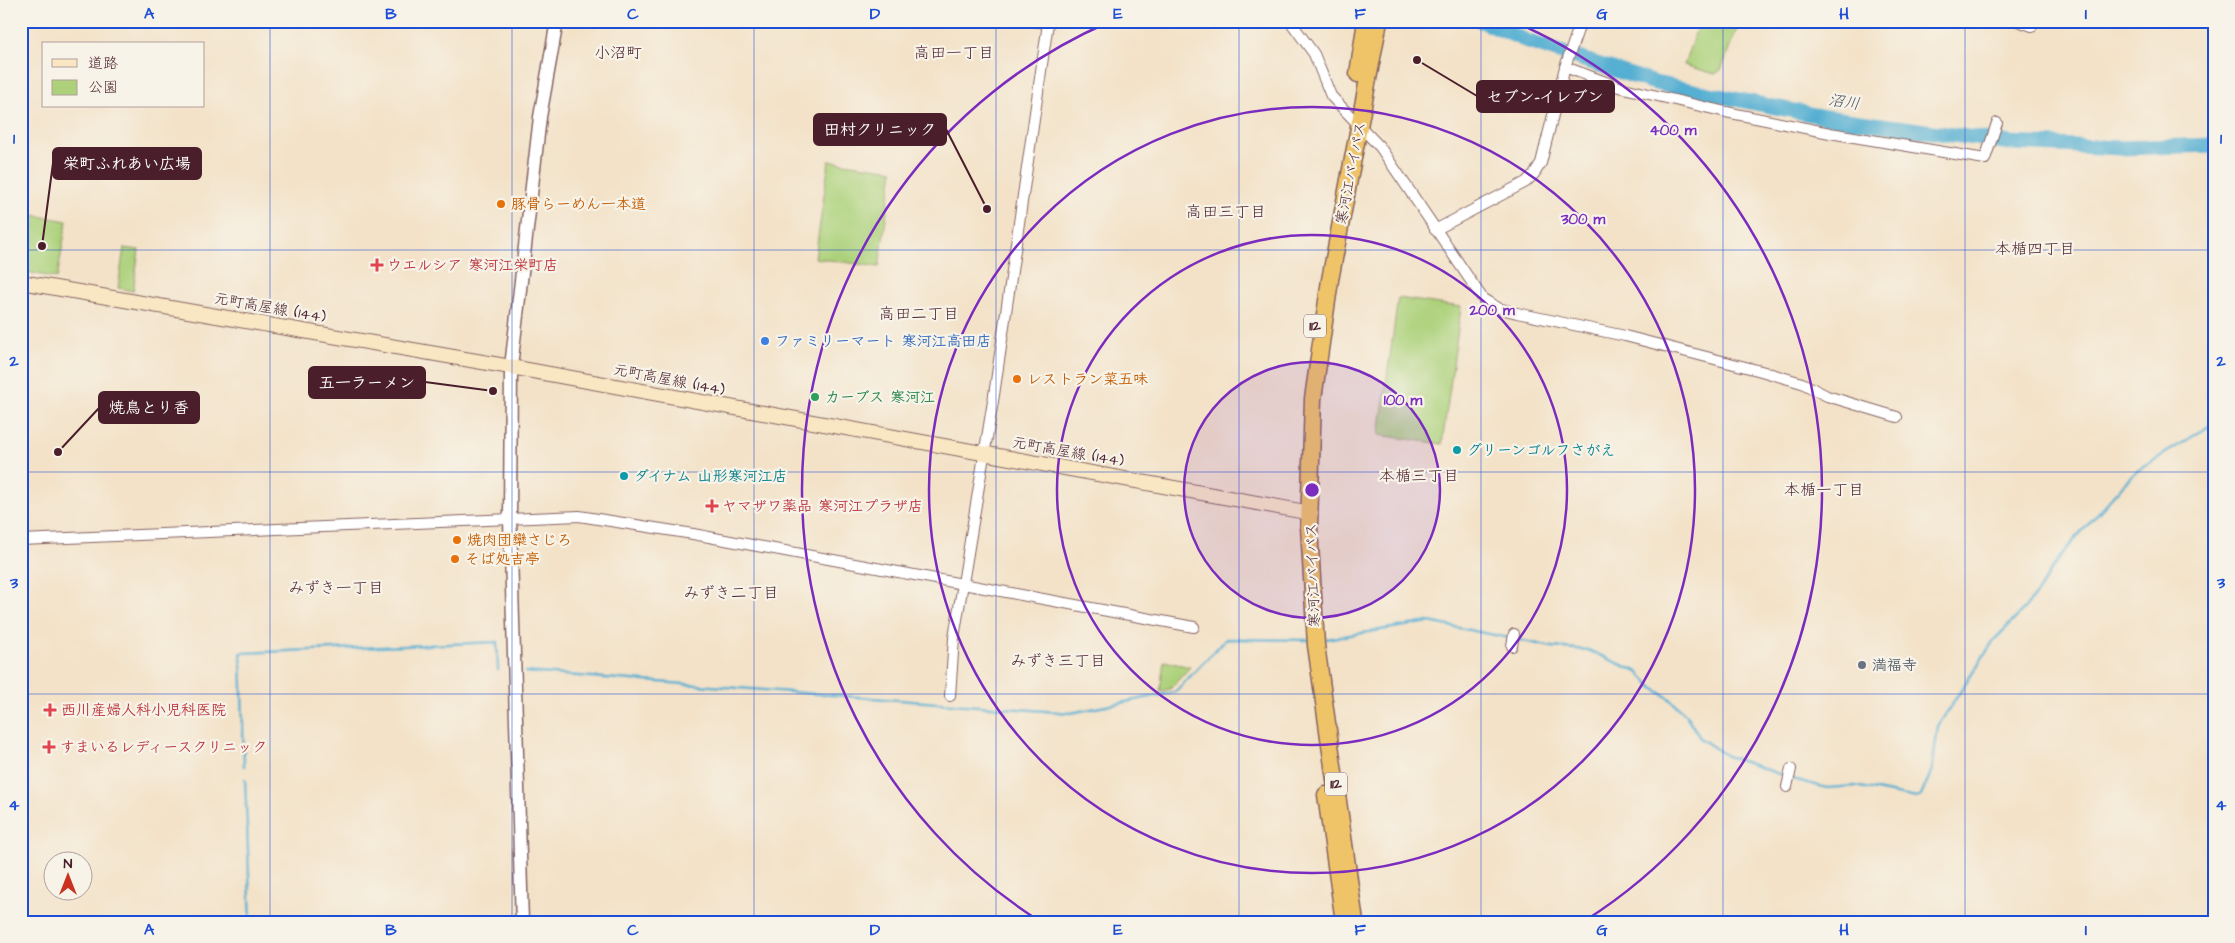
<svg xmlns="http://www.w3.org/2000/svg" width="2235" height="943" font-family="'Architects Daughter','Klee One',sans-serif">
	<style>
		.green { fill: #acd17a; stroke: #7b7852 }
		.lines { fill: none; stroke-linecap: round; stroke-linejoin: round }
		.stream { stroke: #55afd2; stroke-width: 2.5 }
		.river { stroke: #55afd2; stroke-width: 15 }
		.minor-casing { stroke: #856362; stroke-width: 12 }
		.tertiary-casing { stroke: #856362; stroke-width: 15 }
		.secondary-casing { stroke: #856362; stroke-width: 16 }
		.trunk-casing { stroke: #856362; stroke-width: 19 }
		.minor { stroke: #fff; stroke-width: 10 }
		.tertiary { stroke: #fff; stroke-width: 12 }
		.secondary { stroke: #f9e7c3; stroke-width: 14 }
		.trunk { stroke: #efc469; stroke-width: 16 }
		.grid { fill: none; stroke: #1d4ed8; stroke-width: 1; stroke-opacity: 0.55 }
		.ring { fill: none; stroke: #7b2cbf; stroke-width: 2.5 }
		.food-dot { fill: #e8710a; stroke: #f7f3e8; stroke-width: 2 }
		.health-dot { fill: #e0444e; stroke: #f7f3e8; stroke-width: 2 }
		.shop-dot { fill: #3f7fe0; stroke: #f7f3e8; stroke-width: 2 }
		.leisure-dot { fill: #2e9e5b; stroke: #f7f3e8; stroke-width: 2 }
		.culture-dot { fill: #0f9aa8; stroke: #f7f3e8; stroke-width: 2 }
		.worship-dot { fill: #6b7280; stroke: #f7f3e8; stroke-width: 2 }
		.labels { text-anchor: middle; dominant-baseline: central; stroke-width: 4.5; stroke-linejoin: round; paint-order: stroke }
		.shield { fill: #f7f3e8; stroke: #7e5f64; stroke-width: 1 }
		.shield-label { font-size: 14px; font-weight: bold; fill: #4a1f2b }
		.street-label { font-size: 15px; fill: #4a1f2b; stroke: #f7f3e8 }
		.food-label { font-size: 15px; font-weight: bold; fill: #c56008; stroke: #f7f3e8; text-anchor: start }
		.health-label { font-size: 15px; font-weight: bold; fill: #be3a42; stroke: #f7f3e8; text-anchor: start }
		.shop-label { font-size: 15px; font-weight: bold; fill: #366cbe; stroke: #f7f3e8; text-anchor: start }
		.leisure-label { font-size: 15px; font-weight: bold; fill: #27864d; stroke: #f7f3e8; text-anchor: start }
		.culture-label { font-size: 15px; font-weight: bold; fill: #0d838f; stroke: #f7f3e8; text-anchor: start }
		.worship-label { font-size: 15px; font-weight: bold; fill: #5b616d; stroke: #f7f3e8; text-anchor: start }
		.neighbourhood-label { font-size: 16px; fill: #4a1f2b; stroke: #f7f3e8 }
		.water-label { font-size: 16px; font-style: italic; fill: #4e5165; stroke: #f7f3e8 }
		.centre { fill: #7b2cbf; stroke: #f7f3e8; stroke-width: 2.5 }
		.ring-label { font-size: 15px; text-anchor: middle; font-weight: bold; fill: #7b2cbf; stroke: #f7f3e8; stroke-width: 4.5; stroke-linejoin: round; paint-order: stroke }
		.leader { fill: none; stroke: #4a1f2b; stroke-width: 2 }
		.callout-dot { fill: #4a1f2b; stroke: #f7f3e8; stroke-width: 2 }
		.callout { fill: #4a1f2b; stroke: #4a1f2b; stroke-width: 2 }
		.callout-label { font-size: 16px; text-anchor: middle; font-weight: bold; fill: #fff }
		.neatline { fill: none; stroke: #1d4ed8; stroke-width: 2 }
		.grid-label { font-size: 16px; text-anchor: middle; font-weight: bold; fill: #1d4ed8 }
	</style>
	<rect width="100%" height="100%" fill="#f7f3e8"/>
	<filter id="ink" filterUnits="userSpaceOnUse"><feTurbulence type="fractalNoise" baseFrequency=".02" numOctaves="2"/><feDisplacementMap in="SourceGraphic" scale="10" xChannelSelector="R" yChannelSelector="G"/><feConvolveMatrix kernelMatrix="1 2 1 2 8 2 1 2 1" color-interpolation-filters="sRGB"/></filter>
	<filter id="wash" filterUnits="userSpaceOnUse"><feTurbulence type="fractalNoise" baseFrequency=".0096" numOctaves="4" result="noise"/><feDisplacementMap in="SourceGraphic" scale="20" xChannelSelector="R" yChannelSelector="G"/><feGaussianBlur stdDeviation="1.12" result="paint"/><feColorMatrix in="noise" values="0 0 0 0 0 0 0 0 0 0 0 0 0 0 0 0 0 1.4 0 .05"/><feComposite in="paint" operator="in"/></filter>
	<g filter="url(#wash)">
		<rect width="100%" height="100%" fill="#f3e2c8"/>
		<path class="green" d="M1699 21H1740L1721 70 1715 74 1684 65Z
			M829 161 893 170 879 267 815 258Z
			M21 213 67 221 57 278 21 271Z
			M124 248 139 250 133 291 118 288Z
			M1398 298 1461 307 1442 444 1379 435Z
			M1164 661 1190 667 1170 689 1160 691Z"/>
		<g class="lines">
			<path class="stream" d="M1515 639 1552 647 1588 650 1638 672 1653 688 1670 699 1686 715 1700 738 1727 756 1788 777
				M1320 640 1429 622 1509 638
				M525 672 1071 713 1175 692 1226 639 1310 640
				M244 766 241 653 497 642 498 670
				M1793 779 1827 788 1855 786 1917 798 1921 796 1932 770 1938 726 1994 640 2017 617 2037 593 2061 555 2123 485 2137 471 2214 423
				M245 780 251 922"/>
			<path class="river" d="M1481 21 1529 42 1655 83 1825 117 2011 143 2120 148 2214 145"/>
		</g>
	</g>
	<g filter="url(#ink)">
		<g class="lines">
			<defs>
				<path id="minor" d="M1290 21 1314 54 1331 96 1380 147 1483 299 1498 308 1517 313 1625 336 1761 371 1802 383 1827 396 1897 417
					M2018 21 2032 26
					M1565 67 1619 87 1726 112 1830 133 1985 159 1997 123
					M1435 230 1526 182 1534 174 1541 163 1565 67 1581 21
					M21 540 579 516 693 534 1194 627
					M1512 646 1514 634
					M950 696 954 638 994 395 1048 23 1033 21
					M1787 787 1791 769"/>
				<path id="tertiary" d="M522 922 510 520 511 367 540 117 557 21"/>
				<path id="secondary" d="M21 282 511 367 1311 513"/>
				<path id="trunk" d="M1358 74 1366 21
					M1326 795 1344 922
					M1355 922 1316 645 1309 527 1313 399 1330 280 1379 21"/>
			</defs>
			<use href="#minor" class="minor-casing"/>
			<use href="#tertiary" class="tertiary-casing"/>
			<use href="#secondary" class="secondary-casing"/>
			<use href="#trunk" class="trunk-casing"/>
			<use href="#minor" class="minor"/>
			<use href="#tertiary" class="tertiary"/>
			<use href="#secondary" class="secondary"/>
			<use href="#trunk" class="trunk"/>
		</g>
	</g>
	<path class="grid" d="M270 21V922M512 21V922M754 21V922M996 21V922M1239 21V922M1481 21V922M1723 21V922M1965 21V922M21 250H2214M21 472H2214M21 694H2214"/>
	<circle cx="1312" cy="490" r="128" fill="#7b2cbf" fill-opacity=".12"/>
	<g class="ring">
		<circle cx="1312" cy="490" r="128"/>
		<circle cx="1312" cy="490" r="255"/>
		<circle cx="1312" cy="490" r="383"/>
		<path d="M1038 920A510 510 0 0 1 1109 22M1515 22A510 510 0 0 1 1586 920"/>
	</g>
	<g class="food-dot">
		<circle cx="501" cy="204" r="5"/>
		<circle cx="1017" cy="379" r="5"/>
		<circle cx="457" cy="540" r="5"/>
		<circle cx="455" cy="559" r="5"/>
	</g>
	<g class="health-dot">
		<path d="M374.5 257.5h5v5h5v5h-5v5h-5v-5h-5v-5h5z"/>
		<path d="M709.5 498.5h5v5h5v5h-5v5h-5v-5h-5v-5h5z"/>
		<path d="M47.5 702.5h5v5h5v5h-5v5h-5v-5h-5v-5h5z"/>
		<path d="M46.5 739.5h5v5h5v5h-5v5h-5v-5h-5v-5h5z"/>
	</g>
	<circle class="shop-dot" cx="765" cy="341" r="5"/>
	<circle class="leisure-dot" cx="815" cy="397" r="5"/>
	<g class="culture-dot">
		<circle cx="1457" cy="450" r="5"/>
		<circle cx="624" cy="476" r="5"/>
	</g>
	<circle class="worship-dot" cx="1862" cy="665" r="5"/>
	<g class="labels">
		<g class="shield">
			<rect x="1304" y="314.5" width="22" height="23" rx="4"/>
			<rect x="1325" y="772.5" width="22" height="23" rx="4"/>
		</g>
		<g class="shield-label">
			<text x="1315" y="326">112</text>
			<text x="1336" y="784">112</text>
		</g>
		<g class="street-label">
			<text transform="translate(1351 173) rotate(-79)">寒河江バイパス</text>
			<text transform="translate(270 308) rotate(10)">元町高屋線 (144)</text>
			<text transform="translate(669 380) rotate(11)">元町高屋線 (144)</text>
			<text transform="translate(1068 452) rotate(10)">元町高屋線 (144)</text>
			<text transform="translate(1313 575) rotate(-92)">寒河江バイパス</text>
		</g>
		<g class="food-label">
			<text x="511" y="204">豚骨らーめん一本道</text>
			<text x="1027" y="379">レストラン菜五味</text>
			<text x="467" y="540">焼肉団欒さじろ</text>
			<text x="465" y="559">そば処吉亭</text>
		</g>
		<g class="health-label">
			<text x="387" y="265">ウエルシア 寒河江栄町店</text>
			<text x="722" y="506">ヤマザワ薬品 寒河江プラザ店</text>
			<text x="61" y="710">西川産婦人科小児科医院</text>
			<text x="60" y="747">すまいるレディースクリニック</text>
		</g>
		<g class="shop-label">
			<text x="775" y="341">ファミリーマート 寒河江高田店</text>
		</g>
		<g class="leisure-label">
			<text x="825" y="397">カーブス 寒河江</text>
		</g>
		<g class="culture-label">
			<text x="1467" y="450">グリーンゴルフさがえ</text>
			<text x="634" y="476">ダイナム 山形寒河江店</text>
		</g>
		<g class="worship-label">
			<text x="1872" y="665">満福寺</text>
		</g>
		<g class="neighbourhood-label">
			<text x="618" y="53">小沼町</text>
			<text x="954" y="53">高田一丁目</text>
			<text x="1226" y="212">高田三丁目</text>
			<text x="2035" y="249">本楯四丁目</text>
			<text x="919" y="314">高田二丁目</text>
			<text x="1419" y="476">本楯三丁目</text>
			<text x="1824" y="490">本楯一丁目</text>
			<text x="336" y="588">みずき一丁目</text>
			<text x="731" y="593">みずき二丁目</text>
			<text x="1058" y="661">みずき三丁目</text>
		</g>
		<g class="water-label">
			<text transform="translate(1844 102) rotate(8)">沼川</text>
		</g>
	</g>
	<circle cx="1312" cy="490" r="8" class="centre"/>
	<g class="ring-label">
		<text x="1673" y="135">400 m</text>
		<text x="1583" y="224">300 m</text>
		<text x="1492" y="315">200 m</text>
		<text x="1403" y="405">100 m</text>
	</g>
	<path class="leader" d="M1417 60L1477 96M987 209L946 129M42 246L53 163M493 391L425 382M58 452L99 408"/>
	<g class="callout-dot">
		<circle cx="1417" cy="60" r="5"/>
		<circle cx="987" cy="209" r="5"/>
		<circle cx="42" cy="246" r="5"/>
		<circle cx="493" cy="391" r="5"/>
		<circle cx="58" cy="452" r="5"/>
	</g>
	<g class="callout">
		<rect x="1477" y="81" width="137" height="31" rx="5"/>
		<rect x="814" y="114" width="132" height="31" rx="5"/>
		<rect x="53" y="148" width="148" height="31" rx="5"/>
		<rect x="309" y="367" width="116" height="31" rx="5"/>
		<rect x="99" y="392" width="100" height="31" rx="5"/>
	</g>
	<g class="callout-label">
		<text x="1545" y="102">セブン-イレブン</text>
		<text x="880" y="135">田村クリニック</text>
		<text x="127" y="169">栄町ふれあい広場</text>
		<text x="367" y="388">五一ラーメン</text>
		<text x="149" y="413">焼鳥とり香</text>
	</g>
	<rect width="2235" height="943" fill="none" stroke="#f7f3e8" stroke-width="55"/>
	<rect x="42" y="42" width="162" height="65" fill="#f7f3e8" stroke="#b29e9c"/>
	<rect x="52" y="59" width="25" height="8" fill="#f9e7c3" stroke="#b29e9c"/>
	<text x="88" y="68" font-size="15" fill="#4a1f2b">道路</text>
	<rect x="52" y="80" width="25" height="15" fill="#acd17a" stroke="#b29e9c"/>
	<text x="88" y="92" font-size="15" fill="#4a1f2b">公園</text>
	<g transform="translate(68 876)"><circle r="24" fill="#f7f3e8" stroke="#b29e9c"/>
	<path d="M0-4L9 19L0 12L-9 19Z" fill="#c8321e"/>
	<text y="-8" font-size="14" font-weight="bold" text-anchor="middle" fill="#4a1f2b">N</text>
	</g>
	<rect x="28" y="28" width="2180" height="888" class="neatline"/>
	<g class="grid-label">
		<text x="149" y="19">A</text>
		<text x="391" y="19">B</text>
		<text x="633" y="19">C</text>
		<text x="875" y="19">D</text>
		<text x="1118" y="19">E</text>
		<text x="1360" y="19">F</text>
		<text x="1602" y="19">G</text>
		<text x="1844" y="19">H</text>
		<text x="2086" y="19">I</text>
		<text x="14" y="144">1</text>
		<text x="2221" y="144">1</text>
		<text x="14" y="366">2</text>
		<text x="2221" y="366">2</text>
		<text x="14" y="588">3</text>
		<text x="2221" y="588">3</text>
		<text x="14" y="810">4</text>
		<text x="2221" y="810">4</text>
		<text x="149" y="935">A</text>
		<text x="391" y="935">B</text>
		<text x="633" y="935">C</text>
		<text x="875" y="935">D</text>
		<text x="1118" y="935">E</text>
		<text x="1360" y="935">F</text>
		<text x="1602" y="935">G</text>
		<text x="1844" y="935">H</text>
		<text x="2086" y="935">I</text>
	</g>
</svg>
